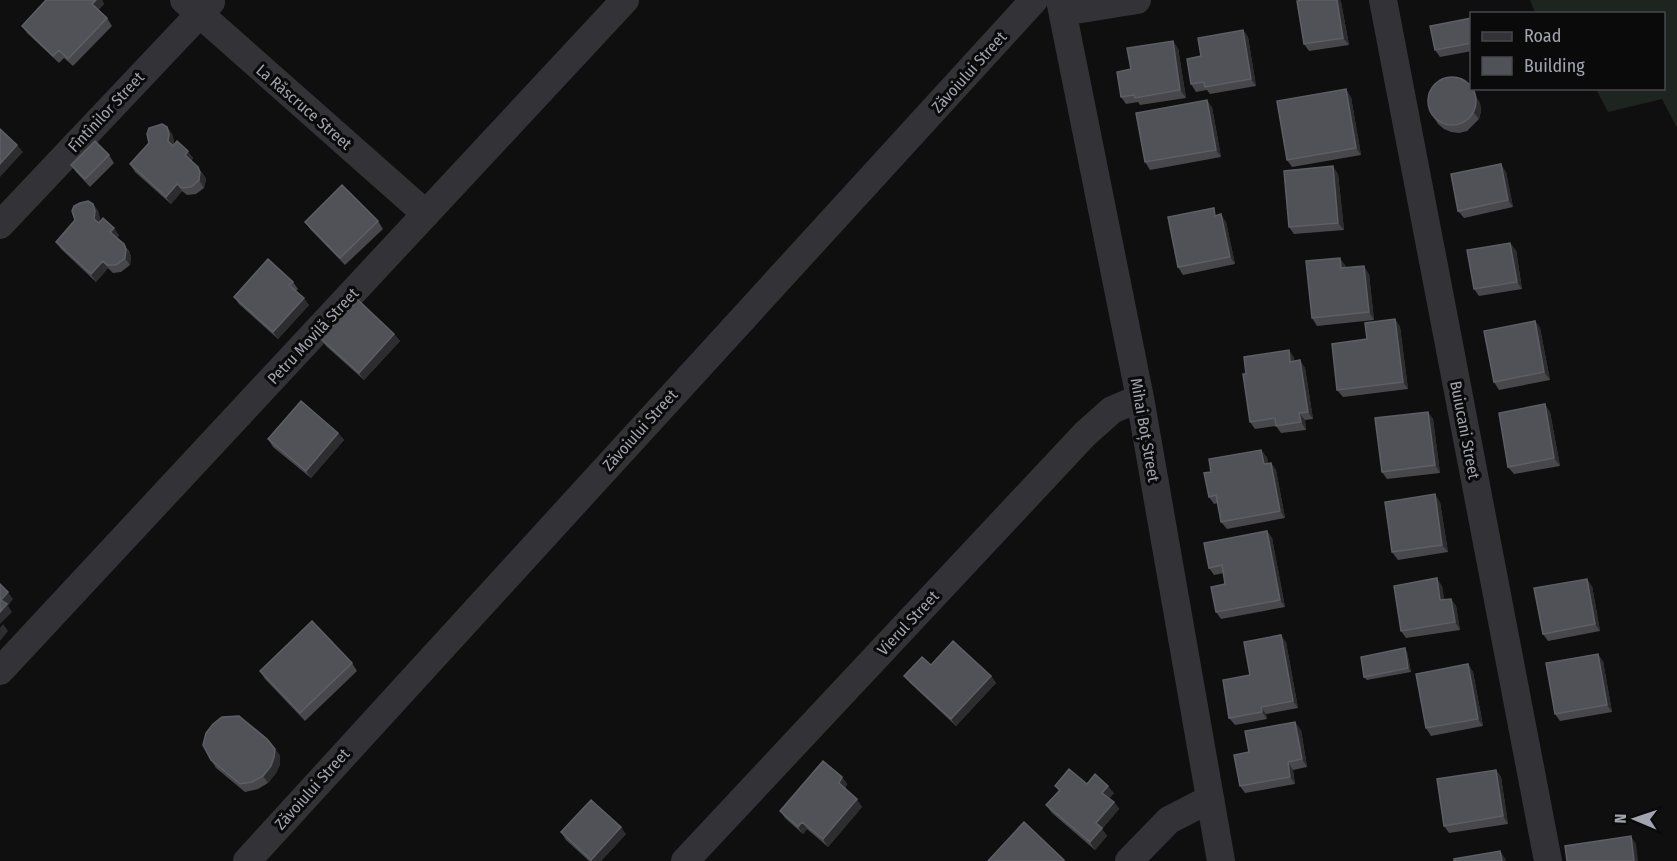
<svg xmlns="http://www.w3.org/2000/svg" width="1677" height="861" font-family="'Fira Sans Condensed',sans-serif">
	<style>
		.green { fill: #1e241f }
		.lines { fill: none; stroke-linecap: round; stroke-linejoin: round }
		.minor { stroke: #333337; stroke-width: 28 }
		.wall { fill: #48484c }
		.shaded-wall { fill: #2d2d30 }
		.building { fill: #515257; stroke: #5e5f65; stroke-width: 1.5 }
		.labels { text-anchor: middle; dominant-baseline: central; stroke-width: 6; stroke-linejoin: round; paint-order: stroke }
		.street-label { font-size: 16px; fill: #a2a4af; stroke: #0a0a0b }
	</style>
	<rect width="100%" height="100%" fill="#0f0f10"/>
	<path class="green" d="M1530 0H1677V128L1662 99 1608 112 1596 89 1664 88V14L1535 13Z"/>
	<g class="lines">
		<path class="minor" d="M184 0 426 214
			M1060 0 1140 398 1221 861
			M1383 0 1548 861
			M1063 12 1137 0
			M0 225 211 2
			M0 671 625 0
			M247 861 1034 0
			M685 861 1085 434 1112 410 1140 398
			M1129 861 1169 820 1210 799"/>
	</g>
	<path class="wall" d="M46 0H102L104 4 98 10 107 18 112 26 73 66 64 58 59 63 27 33 22 26Z
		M1337 0H1340L1341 2 1349 45 1309 51 1304 44Z
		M1472 18V51L1440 57 1435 50Z
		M1243 30 1248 37 1256 86 1210 94 1207 90 1196 92 1191 84 1201 56Z
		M1178 48 1186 98 1140 105 1138 102 1126 104 1121 97 1131 69Z
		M1466 82 1480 103 1481 111 1479 119 1467 131 1459 133 1451 132 1444 129 1438 124 1433 116Z
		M1351 97 1361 155 1292 167 1287 160Z
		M1212 107 1221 157 1150 170 1145 162Z
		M167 127 172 134 174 141V145L193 158 191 161 203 174 206 179 204 188 196 194 187 195 182 191 171 204 135 172 130 164Z
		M109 155 114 163 90 187 76 172 71 165Z
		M1506 172 1513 207 1464 218 1458 211Z
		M1338 174 1344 230 1294 234 1289 227Z
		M93 204 98 211 100 219V222L119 235 117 238 129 251 131 256 130 265 121 272 113 273 108 268 96 282 61 249 56 242 75 220Z
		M1219 215 1226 222 1235 264 1183 275 1178 267Z
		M378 221 383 229 345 265 310 229 305 222Z
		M1516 250 1522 289 1479 296 1474 289Z
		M1345 265 1346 268 1369 274 1374 320 1317 326 1312 318Z
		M293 282 298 289 296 291 309 305 278 339 239 304 234 297Z
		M1395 319 1400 327 1408 389 1343 397 1337 390 1367 339Z
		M1535 321 1540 328 1550 380 1499 390 1494 382Z
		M394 334 400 341 364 380 326 346 321 339Z
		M1294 357V361L1305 368 1313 419 1305 420 1306 430 1281 433 1276 426 1255 429 1250 422 1246 374Z
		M1428 412 1433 419 1440 473 1387 479 1382 472Z
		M1550 412 1560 466 1514 474 1508 467Z
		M338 433 344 440 311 478 273 447 268 439Z
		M1267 457 1268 464 1271 463 1276 470 1285 518 1227 529 1221 522 1218 503 1214 504 1209 497 1211 472Z
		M1440 502 1448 552 1398 560 1392 552Z
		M1267 531 1272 538 1285 607 1221 619 1216 612 1225 584 1224 573 1214 575 1209 568Z
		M1442 586 1444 600 1451 599 1456 606 1460 630 1406 638 1401 631Z
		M1592 586 1600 631 1548 641 1543 634Z
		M1286 642 1298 708 1266 714 1267 719 1235 725 1229 718 1250 675Z
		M1407 652 1411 672 1367 680 1364 677Z
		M1603 661 1612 712 1560 721 1555 714Z
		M352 663 357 671 305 721 265 679 260 671Z
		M1468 664 1473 672 1483 726 1431 736 1426 728Z
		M931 665 991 676 996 683 956 726 910 683 904 676Z
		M1301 730 1307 767 1293 770 1295 784 1245 793 1240 786 1249 752Z
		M275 749 280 756V764L276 773 268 783 258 789 245 792 216 768 211 760Z
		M1496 770 1501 777 1508 824 1449 833 1444 826Z
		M842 777 847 784 845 789 862 807 828 847 807 829 803 834 785 818 780 811Z
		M1087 784 1114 793 1109 798 1114 802 1119 809 1102 829 1107 836 1095 850 1052 813 1046 805 1059 791 1055 786Z
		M561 832 626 834 601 861H589L566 840Z"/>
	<path class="shaded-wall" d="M96 0H102L104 4 97 12 92 4Z
		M1337 0H1340L1341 2 1349 45 1343 38Z
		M1243 30 1248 37 1256 86 1251 79Z
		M1173 41 1178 48 1186 98 1180 90Z
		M1346 89 1351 97 1361 155 1356 148Z
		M1475 95 1480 103 1481 111 1479 119 1473 112Z
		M1207 100 1212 107 1221 157 1216 150Z
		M167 127 172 134 174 141 173 148 168 141Z
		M17 145 23 152 0 177V164Z
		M188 151 193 158 190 163 185 155Z
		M1501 164 1506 172 1513 207 1508 200Z
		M1333 166 1338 174 1344 230 1338 223Z
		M198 167 206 179 204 188 199 180Z
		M177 184 182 191 171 204 166 197Z
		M93 204 98 211 100 219 99 226 94 219Z
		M1221 214 1226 222 1235 264 1230 257Z
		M114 228 119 235 115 240 110 232Z
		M1510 243 1516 250 1522 289 1517 282Z
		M124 244 131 256 130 265 125 258Z
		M1340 258 1345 265 1346 276 1341 268Z
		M103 261 108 268 96 282 91 274Z
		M1364 266 1369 274 1374 320 1369 312Z
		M304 298 309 305 278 339 273 332Z
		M1395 319 1400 327 1408 389 1403 382Z
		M1535 321 1540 328 1550 380 1544 372Z
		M394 334 400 341 364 380 359 373Z
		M1289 350 1294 357 1295 369 1290 362Z
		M1300 360 1305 368 1313 419 1308 412Z
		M1545 404 1550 412 1560 466 1554 458Z
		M1428 412 1433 419 1440 473 1435 465Z
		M1299 413 1305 420 1306 430 1301 422Z
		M338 433 344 440 311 478 306 471Z
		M1261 450 1267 457 1270 472 1264 464Z
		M1271 463 1276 470 1285 518 1280 511Z
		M1435 494 1440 502 1448 552 1442 545Z
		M1267 531 1272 538 1285 607 1280 600Z
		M1437 578 1442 586 1446 608 1440 600Z
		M1587 579 1592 586 1600 631 1595 624Z
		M8 592 13 599 8 606 12 612 0 624V612L1 600Z
		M1451 599 1456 606 1460 630 1455 622Z
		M3 624 8 631 0 641V628Z
		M1281 635 1286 642 1298 708 1293 701Z
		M1405 648 1407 652 1411 672 1408 668Z
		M1598 654 1603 661 1612 712 1607 705Z
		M1468 664 1473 672 1483 726 1478 719Z
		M991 676 996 683 956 726 951 719Z
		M1261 707 1266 714 1267 719 1262 712Z
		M1295 722 1301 730 1307 767 1302 759Z
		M275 749 280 756V764L276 773 268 783 263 776Z
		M1288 762 1293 770 1295 784 1290 777Z
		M1496 770 1501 777 1508 824 1503 816Z
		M842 777 847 784 844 791 839 783Z
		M1108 786 1114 793 1108 800 1102 793Z
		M857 799 862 807 828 847 823 839Z
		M1114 802 1119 809 1102 829 1107 836 1095 850 1090 842 1096 823Z
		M802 822 807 829 803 834 798 827Z
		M621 827 626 834 601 861H592L591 860Z
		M1631 836 1636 844 1638 861H1634Z
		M1500 851 1505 858 1506 861H1502Z"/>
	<path class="building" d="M46 0H96L92 4 107 18 68 59 59 50 53 56 22 26Z
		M1302 0H1337L1343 38 1304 44 1297 1Z
		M1472 18V43L1435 50 1430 26Z
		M1243 30 1251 79 1205 87 1204 82 1191 84 1187 59 1201 56 1198 38Z
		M1173 41 1180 90 1135 98 1134 95 1121 97 1117 72 1131 69 1127 48Z
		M1428 101a24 24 0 1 1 48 0a24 24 0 1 1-48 0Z
		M1346 89 1356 148 1287 160 1277 101Z
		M1207 100 1216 150 1145 162 1136 113Z
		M162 124 167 127 169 134 168 141 173 146 177 141 188 151 185 155 198 167 200 172 199 180 191 187 182 188 177 184 166 197 130 164 149 143 147 134 149 128Z
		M0 129 17 145 0 164Z
		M95 141 109 155 85 179 71 165Z
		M1501 164 1508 200 1458 211 1451 174Z
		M1333 166 1338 223 1289 227 1284 171Z
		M342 185 378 221 340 258 305 222Z
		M88 201 93 204 95 211 94 219 99 223 103 218 114 228 110 232 124 244 126 249 125 258 116 265H107L103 261 91 274 56 242 75 220 72 211 74 206 80 203Z
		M1214 208 1215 216 1221 214 1230 257 1178 267 1168 217Z
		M1510 243 1517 282 1474 289 1467 250Z
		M1340 258 1341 268 1364 266 1369 312 1312 318 1306 261Z
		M268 259 293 282 289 285 304 298 273 332 234 297Z
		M357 299 394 334 359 373 321 339Z
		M1395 319 1403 382 1337 390 1332 344 1367 339 1365 323Z
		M1535 321 1544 372 1494 382 1484 331Z
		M1289 350 1290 362 1300 360 1308 412 1299 413 1301 422 1276 426 1275 418 1250 422 1243 374H1246L1244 357Z
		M301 401 338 433 306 471 268 439Z
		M1545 404 1554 458 1508 467 1499 413Z
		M1428 412 1435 465 1382 472 1375 418Z
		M1261 450 1264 464 1271 463 1280 511 1221 522 1216 495 1209 497 1204 473 1211 472 1209 459Z
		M1435 494 1442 545 1392 552 1385 502Z
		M1267 531 1280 600 1216 612 1211 587 1225 584 1222 565 1209 568 1204 543Z
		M1437 578 1440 600 1451 599 1455 622 1401 631 1394 586Z
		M1587 579 1595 624 1543 634 1534 588Z
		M0 584 8 592 1 600 7 604 0 612Z
		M312 621 352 663 300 713 260 671Z
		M1281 635 1293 701 1261 707 1262 712 1229 718 1223 680 1250 675 1244 642Z
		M953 641 991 676 951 719 904 676 922 657 931 665Z
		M1405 648 1408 668 1364 677 1361 657Z
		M1598 654 1607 705 1555 714 1546 663Z
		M1468 664 1478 719 1426 728 1416 674Z
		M239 716 267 739 275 749 274 757 271 766 263 776 252 782 240 784 211 760 203 745 206 733 213 724 222 717Z
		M1295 722 1302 759 1288 762 1290 777 1240 786 1234 755 1249 752 1245 731Z
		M823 761 842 777 839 783 857 799 823 839 802 822 798 827 780 811Z
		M1069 769 1087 784 1095 774 1108 786 1102 793 1114 802 1096 823 1102 828 1090 842 1046 805 1060 790 1055 786Z
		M1496 770 1503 816 1444 826 1437 779Z
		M591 800 621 827 591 860 561 832Z
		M1024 822 1064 860 1063 861H988Z
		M1631 836 1634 861H1567L1565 846Z
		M1500 851 1502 861H1454V859Z"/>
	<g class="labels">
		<g class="street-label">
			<text transform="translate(969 72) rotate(-48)">Zăvoiului Street</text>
			<text transform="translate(304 107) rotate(41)">La Răscruce Street</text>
			<text transform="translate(106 112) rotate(-47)">Fîntînilor Street</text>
			<text transform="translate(313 336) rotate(-47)">Petru Movilă Street</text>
			<text transform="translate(640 430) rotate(-48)">Zăvoiului Street</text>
			<text transform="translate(1145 430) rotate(80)">Mihai Boț Street</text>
			<text transform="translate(1465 430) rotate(79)">Buiucani Street</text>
			<text transform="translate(908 623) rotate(-47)">Vierul Street</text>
			<text transform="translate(312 789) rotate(-48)">Zăvoiului Street</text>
		</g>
	</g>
	<rect x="1470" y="12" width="195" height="78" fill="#0a0a0b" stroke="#47484d" stroke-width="1.5"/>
	<rect x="1482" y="32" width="30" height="9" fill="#333337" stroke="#47484d" stroke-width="1.5"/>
	<text x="1524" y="42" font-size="18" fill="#a2a4af">Road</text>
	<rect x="1482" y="57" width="30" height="18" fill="#515257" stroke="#47484d" stroke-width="1.5"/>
	<text x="1524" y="72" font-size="18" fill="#a2a4af">Building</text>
	<g transform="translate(1635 819) rotate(272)" stroke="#0a0a0b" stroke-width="4.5" paint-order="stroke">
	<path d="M0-4.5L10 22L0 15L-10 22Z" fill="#a2a4af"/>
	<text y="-9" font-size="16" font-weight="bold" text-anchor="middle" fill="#a2a4af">N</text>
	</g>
</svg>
